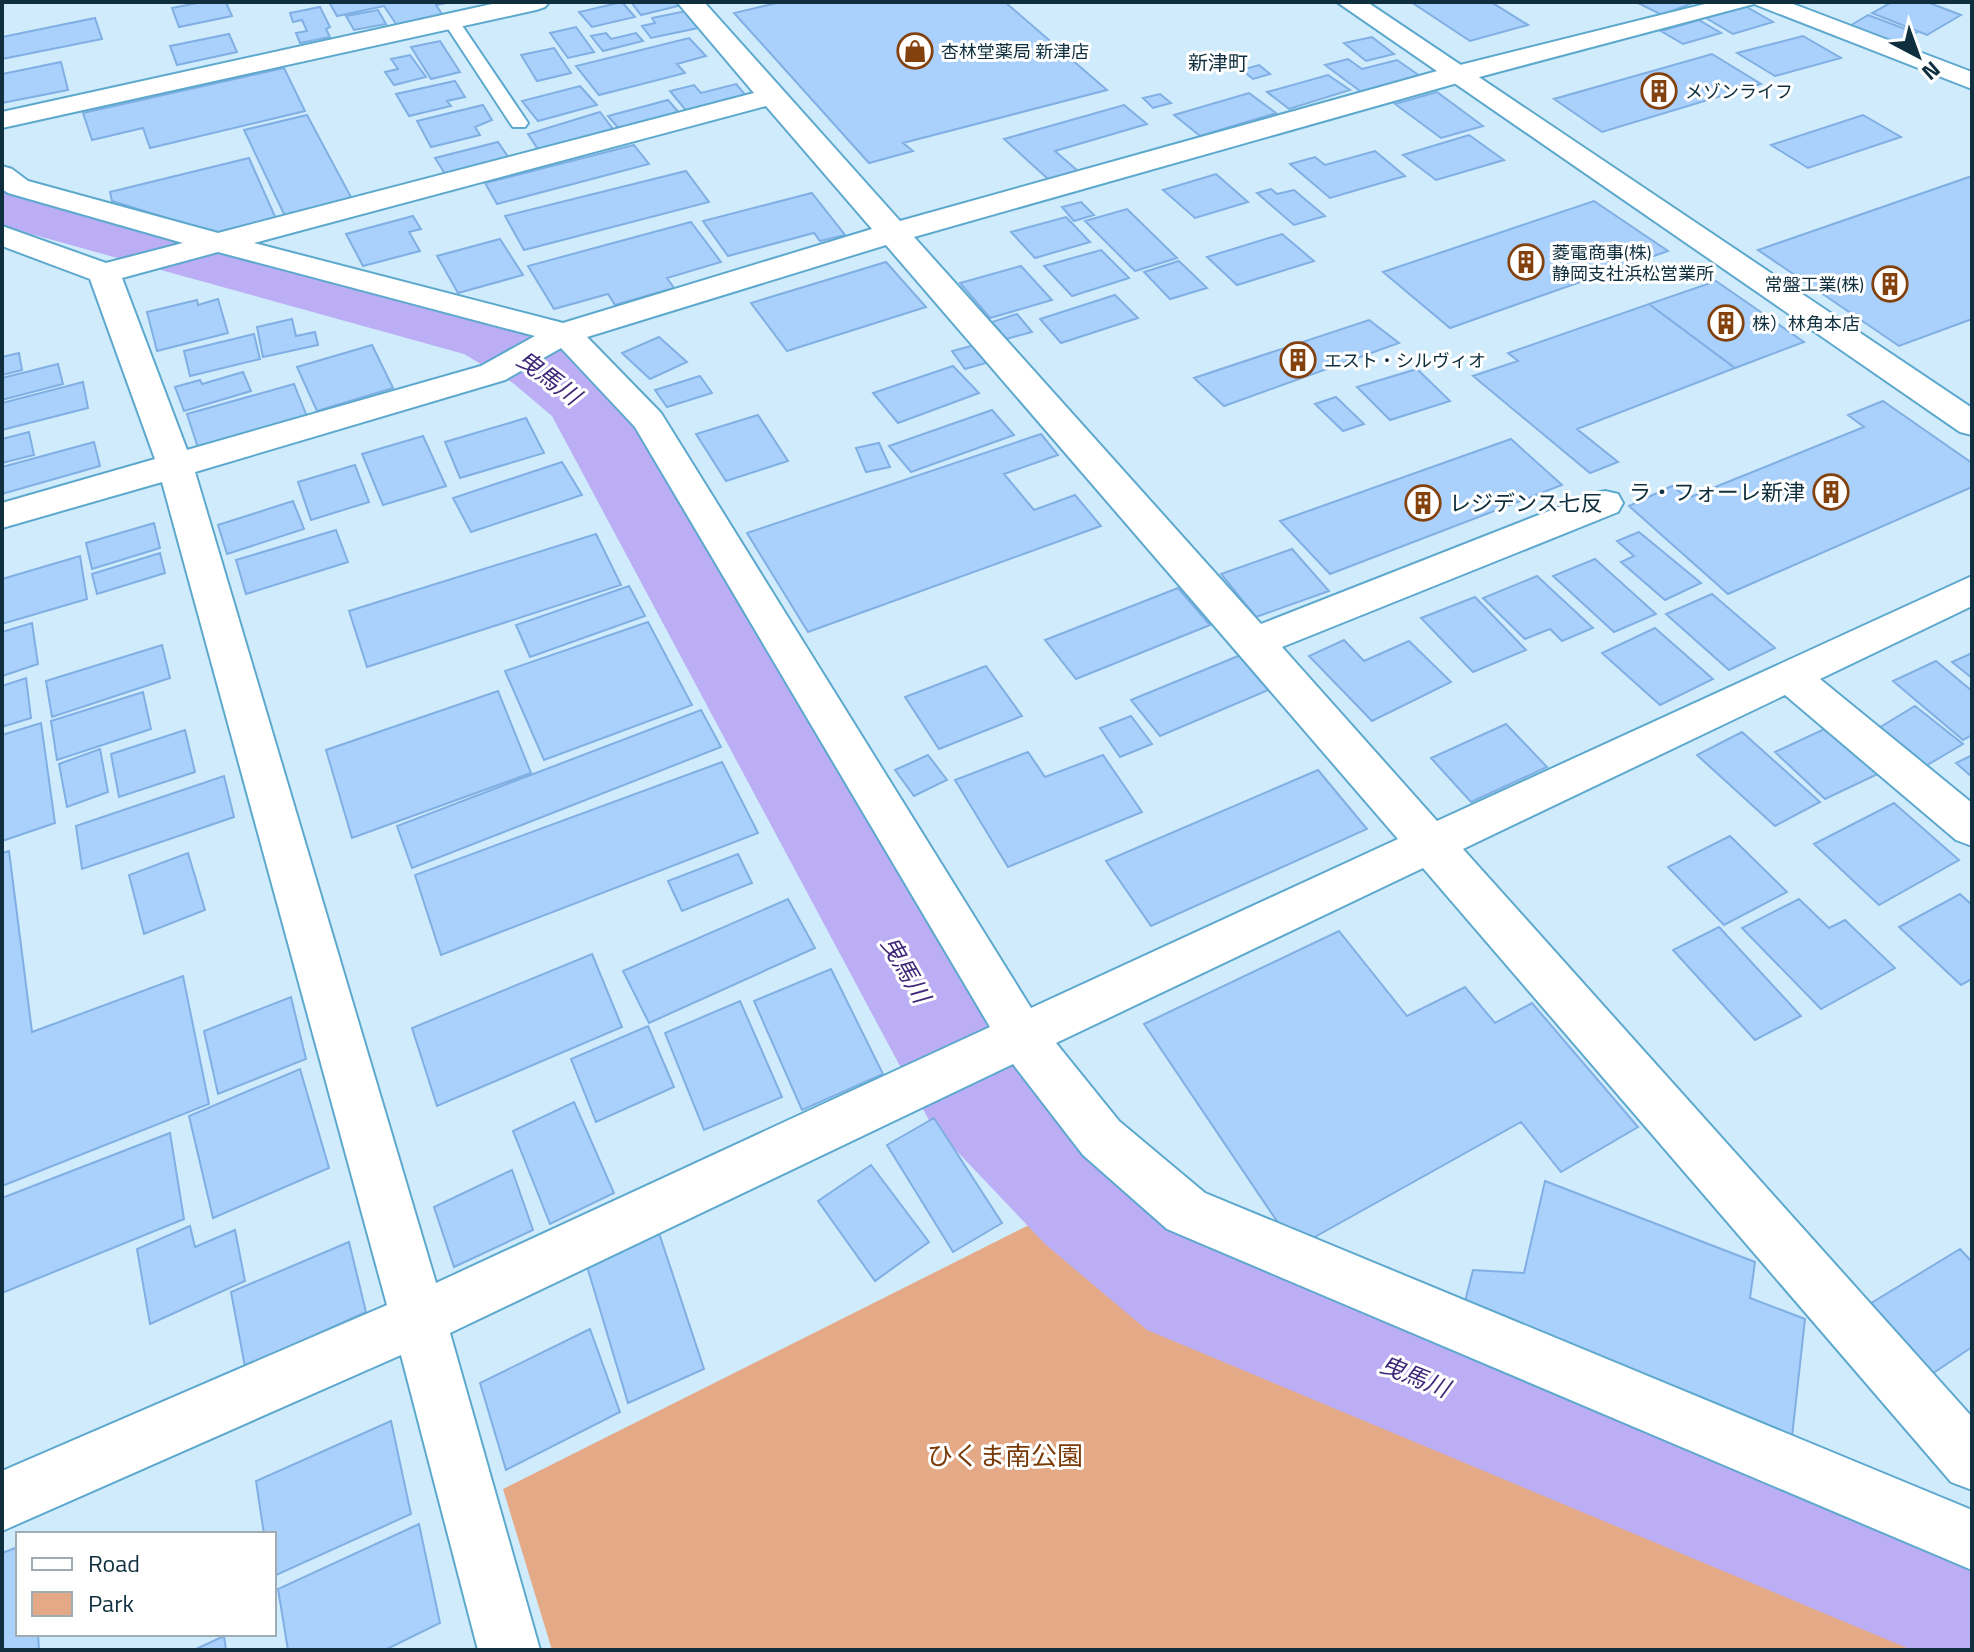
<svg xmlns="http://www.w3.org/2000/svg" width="1974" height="1652" font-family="'Titillium Web','Noto Sans JP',sans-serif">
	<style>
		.green { fill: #e4aa87 }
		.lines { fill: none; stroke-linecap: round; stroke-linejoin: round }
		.river { fill: #bbaef5; fill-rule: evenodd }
		.building { fill: #aad0fc; stroke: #80afe4; stroke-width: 2 }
		.lane-casing { stroke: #5da8cd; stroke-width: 4 }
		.street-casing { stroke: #5da8cd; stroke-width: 4 }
		.secondary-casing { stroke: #5da8cd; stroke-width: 4 }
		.lane { fill: #fff; fill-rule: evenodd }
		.street { fill: #fff; fill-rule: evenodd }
		.secondary { fill: #fff; fill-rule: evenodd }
		.labels { text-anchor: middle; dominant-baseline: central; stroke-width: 6; stroke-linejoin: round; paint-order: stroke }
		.far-poi-label { font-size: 18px; fill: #0f2f3e; stroke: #fff; text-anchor: start }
		.far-neighbourhood-label { font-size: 20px; fill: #0f2f3e; stroke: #fff }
		.poi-label { font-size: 22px; fill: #0f2f3e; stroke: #fff; text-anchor: end }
		.water-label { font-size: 24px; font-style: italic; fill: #402979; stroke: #fff }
		.near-park-label { font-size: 26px; fill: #793a07; stroke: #fff }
	</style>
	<rect width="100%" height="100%" fill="#d0ecfc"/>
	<path class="green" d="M1033 1223 1109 1288 1953 1622 1912 1650H552L503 1489Z"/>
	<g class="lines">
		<path class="river" d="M2 183 520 320C558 343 601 364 626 402L1015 1048 1133 1160 1236 1239 1972 1529V1650H1912L1147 1330 1045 1244 931 1124 552 416 513 383 464 354 2 226Z"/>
	</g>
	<path class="building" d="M202 2H226L232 16 179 27 172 8Z
		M329 2H451L436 5 444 17 398 27 384 6 337 16Z
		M622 2 635 17 592 27 579 12Z
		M631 2H679L682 5 641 15Z
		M781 2H1005L1107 90 903 143 913 151 869 163 734 13Z
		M1411 2H1491L1528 25 1470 41Z
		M1636 2H1695L1662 15Z
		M1892 2H1927L1961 15 1927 35 1872 13Z
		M1745 6 1773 22 1733 34 1706 18Z
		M320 7 330 27 326 29 330 37 300 43 296 33 307 31 302 20 293 22 290 13Z
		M378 10 386 24 354 30 346 16Z
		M686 11 698 28 651 38 642 26 655 23 652 18Z
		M1868 15 1916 33 1896 45 1848 27Z
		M95 18 102 39 2 59V37Z
		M1699 20 1721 33 1683 44 1661 31Z
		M576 27 594 52 568 58 550 33Z
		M606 33 611 39 636 33 643 41 603 51 591 36Z
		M229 34 237 52 177 65 170 46Z
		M1803 36 1841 58 1775 76 1737 53Z
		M1372 37 1394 54 1366 61 1344 43Z
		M689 38 706 56 677 64 685 73 599 95 576 66Z
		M440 41 460 72 431 79 411 47Z
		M554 48 571 73 537 81 521 55Z
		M1712 54 1761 84 1602 132 1554 99Z
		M410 55 426 77 394 85 385 72 398 69 391 59Z
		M1348 59 1362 69 1397 60 1423 78 1364 94 1325 65Z
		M61 62 68 90 2 103V74Z
		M1259 65 1270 74 1253 79 1242 70Z
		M284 68 305 111 150 148 143 128 92 140 83 113Z
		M1328 75 1350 90 1289 109 1267 92Z
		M455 81 465 97 447 101 451 106 409 116 396 94Z
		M736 84 748 98 688 113 670 91 694 85 701 93Z
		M580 86 597 105 538 121 522 101Z
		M1437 92 1483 126 1441 138 1395 104Z
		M1249 93 1276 113 1200 136 1174 115Z
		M1160 94 1171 103 1153 108 1143 98Z
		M668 100 681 115 621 131 608 116Z
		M483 105 492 120 475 127 480 135 431 147 417 121Z
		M1124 105 1147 124 1055 151 1078 171 1049 180 1004 139Z
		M600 112 613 129 591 135 595 141 541 154 528 134Z
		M307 115 352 199 285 216 244 130Z
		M1863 115 1901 137 1808 168 1771 145Z
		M1469 135 1504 160 1436 180 1403 155Z
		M498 142 511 161 447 177 435 158Z
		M634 145 649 164 497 204 485 183Z
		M1375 151 1405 176 1330 198 1290 164 1315 157 1325 165Z
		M249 158 277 221 221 235 112 201 110 192Z
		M686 171 709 202 524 250 505 216Z
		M1216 174 1248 202 1195 218 1163 190Z
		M1972 176V319L1899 346 1758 250Z
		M1271 189 1277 194 1294 190 1325 216 1294 225 1257 193Z
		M812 193 845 235 820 241 814 233 728 256 703 221Z
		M1594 201 1668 251 1450 328 1383 272Z
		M1081 202 1094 215 1074 221 1062 207Z
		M1127 209 1177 258 1135 271 1085 221Z
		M413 216 421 229 409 232 420 251 363 266 346 234Z
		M1066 217 1090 242 1035 258 1011 232Z
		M691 222 721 262 667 278 674 288 615 305 608 294 554 309 528 266Z
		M1282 234 1314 261 1237 285 1207 257Z
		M500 239 523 275 458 293 437 256Z
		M1101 250 1129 278 1072 296 1044 266Z
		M1179 261 1207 288 1170 299 1144 272Z
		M886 262 926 307 787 351 751 303Z
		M1021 266 1052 300 990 318 960 283Z
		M1716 281 1804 342 1735 368 1649 304Z
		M1115 295 1138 318 1061 343 1040 319Z
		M218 299 228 333 157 351 147 312 197 300 198 305Z
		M1649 304 1735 368 1577 429 1618 462 1590 473 1473 376 1518 361 1508 353Z
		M1017 314 1032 332 1006 339 992 322Z
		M292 319 296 336 315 332 318 345 263 357 257 327Z
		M1369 320 1399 343 1224 406 1194 378Z
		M254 334 260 359 190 376 184 351Z
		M659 337 687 362 650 379 622 353Z
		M372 345 393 388 317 411 297 367Z
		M975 345 989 362 965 369 952 351Z
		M19 353 22 370 2 375V357Z
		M58 364 63 384 2 400V378Z
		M953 366 979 393 898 423 873 393Z
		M1417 369 1450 401 1390 420 1357 387Z
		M243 372 251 391 184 411 175 387 200 380 202 384Z
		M700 376 712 393 667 407 655 390Z
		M83 382 88 408 2 430V403Z
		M294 384 308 419 199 451 187 414Z
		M1336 397 1364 424 1343 431 1315 404Z
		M1883 401 1972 463V487L1728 594 1629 506 1672 486 1688 498 1864 427 1848 415Z
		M992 410 1014 435 911 472 889 446Z
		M758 415 788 461 726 481 696 434Z
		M526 418 544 453 460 478 445 442Z
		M29 432 34 455 2 463V439Z
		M1041 434 1058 455 1004 474 1034 510 1075 495 1101 526 808 632 747 533Z
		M423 436 446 486 383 505 362 454Z
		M1511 439 1562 485 1330 574 1280 521Z
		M94 442 100 466 2 494V467Z
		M879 443 890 467 866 472 856 448Z
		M562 462 582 495 471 532 453 498Z
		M355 465 369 502 311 520 298 482Z
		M293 501 304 529 227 554 218 525Z
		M154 523 160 548 92 569 86 543Z
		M336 530 348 562 246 594 236 560Z
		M1639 532 1701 583 1665 600 1621 562 1634 556 1617 541Z
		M596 534 621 585 367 667 349 611Z
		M1292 549 1329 591 1256 617 1221 574Z
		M160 553 165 573 97 594 92 574Z
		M80 556 87 599 2 624V579Z
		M1595 559 1656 614 1614 632 1553 576Z
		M1537 576 1593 628 1562 641 1550 629 1525 639 1483 598Z
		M629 586 645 616 530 657 516 625Z
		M1178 588 1210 625 1076 679 1045 640Z
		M1712 594 1775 648 1729 670 1666 614Z
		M1475 597 1526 650 1473 672 1421 618Z
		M648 622 692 705 544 760 505 671Z
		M32 623 38 664 2 676V632Z
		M1655 628 1713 679 1660 705 1602 653Z
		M1344 640 1364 661 1409 641 1451 682 1372 721 1309 656Z
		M162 645 170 678 52 717 46 681Z
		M1972 653V678L1952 662Z
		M1243 654 1273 688 1160 736 1131 700Z
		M1936 661 1972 691V735L1963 740 1893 681Z
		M986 666 1022 716 939 749 905 697Z
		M26 678 31 718 2 727V686Z
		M498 691 531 773 352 838 326 750Z
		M143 692 151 729 57 760 51 721Z
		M1915 706 1963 744 1924 767 1877 729Z
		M701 710 721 747 412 868 397 826Z
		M1131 716 1152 744 1120 757 1100 728Z
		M41 723 55 823 2 841V735Z
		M1506 724 1547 767 1471 802 1431 758Z
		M1831 726 1882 772 1825 799 1775 752Z
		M185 730 195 772 119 797 111 754Z
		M1742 732 1820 802 1775 826 1697 755Z
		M100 749 108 792 67 807 59 764Z
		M1028 752 1045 777 1103 755 1142 812 1008 867 955 780Z
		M928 755 947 780 914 796 895 770Z
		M1972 755V777L1956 763Z
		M722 762 758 833 441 955 415 875Z
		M1318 770 1367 829 1151 926 1106 861Z
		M224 776 234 817 82 869 76 826Z
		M1894 803 1959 860 1879 905 1814 844Z
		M1730 836 1787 892 1724 925 1668 867Z
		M9 851 32 1032 183 976 209 1104 2 1186V853Z
		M188 853 205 910 144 934 129 875Z
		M738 854 752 883 682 911 668 881Z
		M1960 894 1972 905V979L1961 985 1899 927Z
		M788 899 815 948 649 1023 623 971Z
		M1799 899 1829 928 1845 920 1895 968 1821 1009 1742 928Z
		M1719 927 1801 1016 1755 1040 1673 950Z
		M1339 931 1407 1016 1465 987 1495 1023 1532 1003 1638 1127 1561 1172 1521 1122 1295 1248 1144 1024Z
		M592 954 622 1027 437 1106 412 1028Z
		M831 969 883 1074 802 1110 754 1001Z
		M291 997 306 1059 218 1094 204 1031Z
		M740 1001 782 1097 704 1130 665 1033Z
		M648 1026 674 1087 596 1122 571 1059Z
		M300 1069 329 1168 213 1218 189 1116Z
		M574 1102 614 1193 550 1224 513 1131Z
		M934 1118 1002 1223 953 1252 887 1145Z
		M170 1133 184 1219 2 1293V1198Z
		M871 1165 929 1242 875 1281 818 1201Z
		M512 1170 533 1230 454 1267 434 1207Z
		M1545 1181 1755 1262 1750 1298 1805 1319 1791 1446 1462 1313 1473 1270 1524 1273Z
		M190 1226 195 1247 235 1230 245 1281 150 1324 137 1249Z
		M659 1233 704 1369 628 1403 586 1263Z
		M349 1242 366 1312 245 1367 231 1292Z
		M1960 1249 1972 1262V1347L1929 1376 1868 1305Z
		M590 1329 620 1412 506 1470 480 1383Z
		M391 1421 411 1514 274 1576V1534H264L256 1481Z
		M419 1524 440 1623 385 1650H288L278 1589Z
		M18 1547V1634H38L39 1650H2V1553Z
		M224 1636 226 1650H194Z"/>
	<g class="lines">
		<defs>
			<path id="lane" d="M451 16 457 18 528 123 525 127H513L510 123 443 21Z"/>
			<path id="street" d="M501 2H549L545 7 536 10 2 128V112Z
				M677 2H704L900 221 1448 68 1713 2H1788L1972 72V89L1754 4 1468 80 914 237 1261 624 1592 494 1605 491 1618 494 1623 503 1618 512 1282 647 1437 821 1972 576V606L1820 679 1972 803V846L1956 840 1785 695 1463 849 1972 1417V1490L1951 1482 1423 868 1056 1043 1119 1121 1205 1193 1972 1510V1570L1167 1229 1083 1155 1013 1064 450 1333 540 1650H478L401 1355 2 1531V1471L387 1305 162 482 2 528V503L155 459 90 279 2 246V226L106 263 183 243 8 193 2 189V166L12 169 28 181 218 233 754 93ZM766 106 872 229 563 323 254 243ZM886 245 1398 839 1031 1008 661 413 587 337ZM218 252 535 336 481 366 187 450 122 278ZM561 348 635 427 990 1027 436 1283 195 472 505 380Z"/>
			<path id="secondary" d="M1337 2H1367L1972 408V435L1960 432Z"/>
		</defs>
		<use href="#lane" class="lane-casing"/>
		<use href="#street" class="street-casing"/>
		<use href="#secondary" class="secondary-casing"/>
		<use href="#lane" class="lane"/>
		<use href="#street" class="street"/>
		<use href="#secondary" class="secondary"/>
	</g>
	<defs>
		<symbol id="shop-ring" viewBox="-11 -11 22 22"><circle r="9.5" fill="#fff" stroke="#83410e" stroke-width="1.5"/><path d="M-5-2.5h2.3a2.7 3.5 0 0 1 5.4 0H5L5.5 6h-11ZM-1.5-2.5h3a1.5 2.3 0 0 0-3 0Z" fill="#83410e"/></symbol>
		<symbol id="building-ring" viewBox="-11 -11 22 22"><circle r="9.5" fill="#fff" stroke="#83410e" stroke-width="1.5"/><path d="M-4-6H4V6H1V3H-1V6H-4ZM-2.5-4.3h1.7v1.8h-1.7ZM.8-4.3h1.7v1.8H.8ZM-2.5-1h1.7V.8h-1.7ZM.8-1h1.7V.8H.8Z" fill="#83410e"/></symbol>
	</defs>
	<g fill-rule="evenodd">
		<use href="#shop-ring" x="895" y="31" width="40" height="40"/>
		<use href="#building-ring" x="1639" y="71" width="40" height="40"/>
		<use href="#building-ring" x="1506" y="242" width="40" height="40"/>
		<use href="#building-ring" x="1870" y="264" width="40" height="40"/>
		<use href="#building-ring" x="1706" y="303" width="40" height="40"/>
		<use href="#building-ring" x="1278" y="340" width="40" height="40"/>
		<use href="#building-ring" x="1811" y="472" width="40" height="40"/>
		<use href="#building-ring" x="1403" y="483" width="40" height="40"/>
	</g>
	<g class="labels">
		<g class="far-poi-label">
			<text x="941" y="51">杏林堂薬局 新津店</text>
			<text x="1685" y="91">メゾンライフ</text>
			<text x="1552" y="252">菱電商事(株)<tspan x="1552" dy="21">静岡支社浜松営業所</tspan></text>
			<text x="1864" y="284" text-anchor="end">常盤工業(株)</text>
			<text x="1752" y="323">株）林角本店</text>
			<text x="1324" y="360">エスト・シルヴィオ</text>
		</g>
		<g class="far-neighbourhood-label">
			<text x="1218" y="62">新津町</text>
		</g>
		<g class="poi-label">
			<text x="1805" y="492">ラ・フォーレ新津</text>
			<text x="1449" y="503" text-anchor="start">レジデンス七反</text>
		</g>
		<g class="water-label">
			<text transform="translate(549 377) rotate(37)">曳馬川</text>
			<text transform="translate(906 969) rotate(60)">曳馬川</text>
			<text transform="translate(1415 1376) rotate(22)">曳馬川</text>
		</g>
		<g class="near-park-label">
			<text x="1005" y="1455">ひくま南公園</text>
		</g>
	</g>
	<rect width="1974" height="1652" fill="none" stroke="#0f2f3e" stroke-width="8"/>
	<rect x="16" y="1532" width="260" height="104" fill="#ffffff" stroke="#9facb2" stroke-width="2"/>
	<rect x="32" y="1558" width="40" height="12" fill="#ffffff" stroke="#9facb2" stroke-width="2"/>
	<text x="88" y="1572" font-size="24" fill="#0f2f3e">Road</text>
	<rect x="32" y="1592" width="40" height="24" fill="#e4aa87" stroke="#9facb2" stroke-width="2"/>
	<text x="88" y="1612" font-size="24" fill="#0f2f3e">Park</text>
	<g transform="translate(1918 56) rotate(139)" stroke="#ffffff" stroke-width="6" paint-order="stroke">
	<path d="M0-6L14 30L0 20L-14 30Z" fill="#0f2f3e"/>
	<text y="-12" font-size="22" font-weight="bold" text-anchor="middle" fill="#0f2f3e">N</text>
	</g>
</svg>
